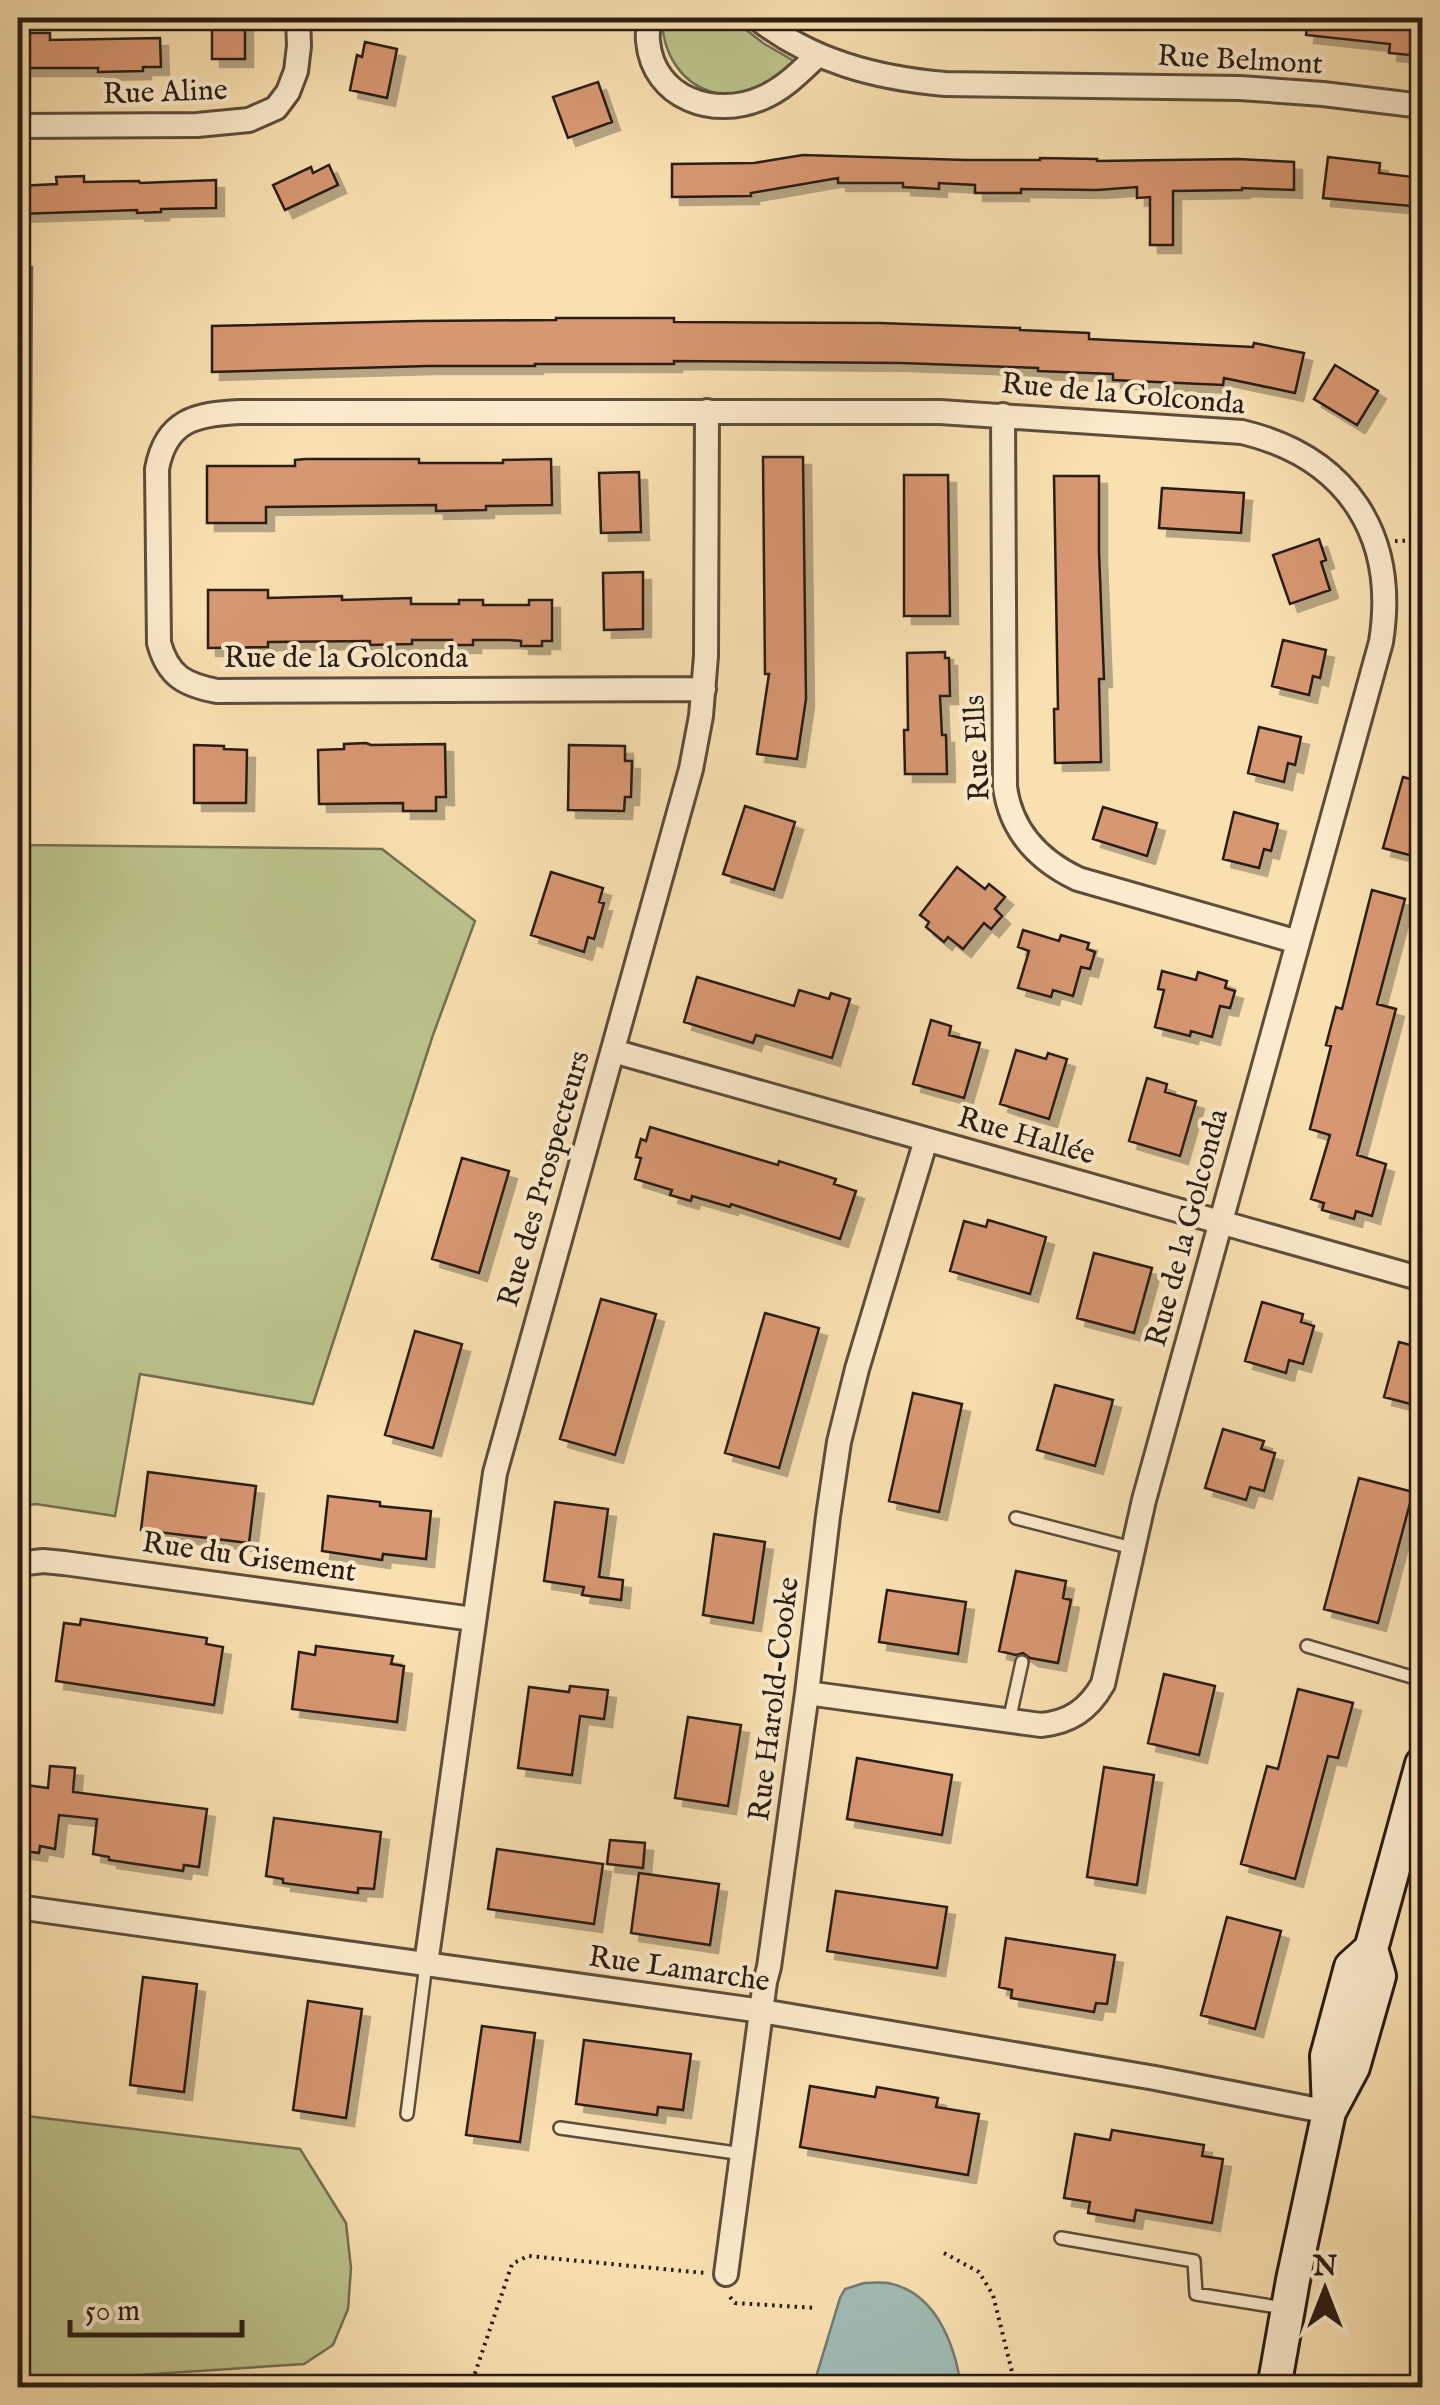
<svg xmlns="http://www.w3.org/2000/svg" width="1440" height="2405" font-family="'IM FELL English',serif">
	<style>
		.green { fill: #bcc28c; stroke: #726f50; stroke-width: 2.5 }
		.water { fill: #a0bbb4; stroke: #707b74; stroke-width: 2.5 }
		.building { fill: #d79772; stroke: #291c13; stroke-width: 2.5; filter: url(#shadow) }
		.lines { fill: none; stroke-linecap: round; stroke-linejoin: round }
		.lane-casing { stroke: #5d4d3a; stroke-width: 16 }
		.street-casing { stroke: #5d4d3a; stroke-width: 28 }
		.secondary-casing { stroke: #291c13; stroke-width: 38 }
		.path { stroke: #291c13; stroke-width: 4; stroke-dasharray: 2.5 5; stroke-linecap: butt }
		.lane { stroke: #fbebcc; stroke-width: 11 }
		.street { stroke: #fbebcc; stroke-width: 22 }
		.secondary { stroke: #fbebcc; stroke-width: 32 }
		.labels { text-anchor: middle; dominant-baseline: central; stroke-width: 8; stroke-linejoin: round; paint-order: stroke }
		.street-label { font-size: 30px; fill: #291c13; stroke: #fbebcc }
	</style>
	<defs>
		<filter id="shadow"><feDropShadow dx="8" dy="8" stdDeviation="0" flood-color="#0004"/></filter>
	</defs>
	<rect width="100%" height="100%" fill="#f9e0b1"/>
	<filter id="stains"><feTurbulence type="fractalNoise" baseFrequency=".002" numOctaves="4"/><feColorMatrix values="0 0 0 0 .2 0 0 0 0 .09 0 0 0 0 .02 0 0 0 .5 -.17"/></filter>
	<radialGradient id="worn" r=".72"><stop offset=".6" stop-color="#630" stop-opacity="0"/><stop offset="1" stop-color="#630" stop-opacity=".3"/></radialGradient>
	<path class="green" d="M662 18H731L763 43 794 61C747 122 663 96 662 18Z
		M32 267 29 845 382 849 475 921 433 1035 313 1404 140 1374 115 1516 36 1504 18 1506V268Z
		M18 2115 300 2149 346 2223 351 2268 348 2309 333 2345 304 2364 92 2378 66 2387H18Z"/>
	<path class="water" d="M864 2283C871 2283 880 2282 888 2283 936 2292 955 2345 961 2387H813L840 2298 845 2289Z"/>
	<path class="building" d="M212 18H245V59H212Z
		M1308 18H1422L1419 56 1389 53 1390 44 1306 35Z
		M18 33H50V40L160 38 161 67H143V71L98 72V68H18Z
		M365 42 397 49 387 98 350 90 357 55 362 57Z
		M598 82 612 122 568 138 553 97Z
		M803 155 966 160H1040V158L1097 159V161L1238 159 1294 162V190L1242 188V190L1173 191V245H1150V197L1137 198V187L1097 190 1021 189V193H975V185L939 183V189L903 187V183H838V178L751 193V196L672 197V164L754 163Z
		M1328 157 1380 163 1379 173 1422 178V207L1323 198Z
		M329 165 338 185 285 210 273 185 311 167 313 173Z
		M84 176V182L139 181 140 183 216 180V208L161 209V212L137 213V210L18 214V186L57 184 56 177Z
		M556 318H674V322L880 323 1020 328V330L1089 333V339L1253 347 1254 343 1304 353 1295 393 1224 378 1223 385 1113 380V374L1038 371V368L901 363 674 361V364H535V366H428L212 372V326L419 321 556 320Z
		M1335 365 1378 391 1357 425 1314 399Z
		M763 457H803L806 699 797 759 757 754 769 674H765Z
		M306 459H419V463H503V460L551 459 552 505 486 506V510L436 511V505L266 507V523H207V466H295V460Z
		M639 472 641 532 601 533 599 473Z
		M904 475H948L950 616H904Z
		M1054 476H1099V552L1104 679H1099L1101 762 1055 763 1054 709H1058Z
		M1162 488 1244 493 1241 533 1159 528Z
		M1319 539 1326 560 1321 562 1330 590 1290 604 1273 555Z
		M643 572V629L604 630 603 573Z
		M208 590H268V598L342 596V600L411 598V604H459V600H483V605H529V600H552V641H542V646H521V641L509 640H473V645H452V640H412V644L370 645V641L268 642V647L208 648Z
		M1283 640 1326 650 1320 678 1313 676 1309 695 1272 686Z
		M945 652V658H949L950 696H940L942 735H946L947 774H905L904 730H908L907 653Z
		M1259 727 1301 737 1295 765 1288 763 1284 782 1248 773Z
		M366 743 371 745 445 744 446 797H436V811H403V803L319 804 318 750 344 749V744Z
		M194 745 224 746V749L247 750 246 803H194Z
		M569 745 625 746V761H632L631 797H625L624 811 568 810Z
		M1403 777 1422 782V838L1417 857 1383 848Z
		M745 806 795 822 774 890 723 874Z
		M1103 807 1157 823 1147 856 1093 839Z
		M1234 812 1278 824 1271 851 1264 849 1259 868 1223 859Z
		M957 867 985 889 989 884 1005 897 995 909 1002 916 991 929 984 923 963 949 948 937 944 942 926 927 929 922 920 915Z
		M551 872 603 888 599 902 604 903 594 939 588 937 584 952 531 935Z
		M1372 890 1405 899 1377 1004 1396 1009 1357 1155 1386 1164 1372 1216 1356 1211 1354 1219 1322 1210 1324 1203 1311 1199 1330 1135 1310 1129 1331 1046 1326 1045 1336 1007 1342 1009Z
		M1023 930 1059 941 1061 935 1089 943 1087 949 1095 952 1090 969 1081 967 1073 996 1053 990 1051 997 1018 988 1029 951 1018 947Z
		M1162 971 1196 980 1198 972 1227 981 1225 988 1235 991 1230 1008 1220 1006 1212 1037 1191 1031 1190 1036 1155 1027 1164 990 1158 989Z
		M697 977 794 1006 799 990 829 999 831 993 850 999 832 1058 756 1035 753 1043 684 1022Z
		M931 1020 951 1026 949 1035 980 1043 964 1098 913 1084Z
		M1016 1050 1046 1059 1048 1053 1067 1059 1049 1119 1000 1104Z
		M1147 1078 1167 1084 1165 1092 1196 1101 1180 1156 1129 1141Z
		M650 1127 778 1165 779 1161 836 1179 834 1184 856 1191 840 1239 731 1204 730 1207 692 1196 691 1201 670 1195 672 1190 635 1179 641 1158 636 1157 641 1139 646 1141Z
		M462 1158 509 1171 479 1273 432 1259Z
		M988 1220 1046 1237 1030 1294 950 1271 964 1221 986 1227Z
		M1094 1253 1152 1268 1134 1333 1077 1318Z
		M601 1299 656 1314 615 1455 560 1439Z
		M1262 1302 1303 1314 1301 1322 1314 1326 1303 1364 1289 1360 1286 1373 1245 1361Z
		M765 1313 819 1328 779 1468 725 1453Z
		M415 1331 462 1344 433 1448 385 1435Z
		M1399 1342 1422 1348V1407L1384 1397Z
		M1055 1385 1113 1400 1095 1466 1037 1450Z
		M913 1393 962 1404 939 1512 889 1501Z
		M1223 1429 1264 1441 1261 1449 1275 1453 1264 1491 1250 1487 1246 1500 1205 1488Z
		M148 1472 256 1486 249 1543 141 1530Z
		M1359 1478 1413 1492 1378 1623 1324 1609Z
		M328 1496 380 1502V1506L431 1511 426 1559 383 1554 382 1560 322 1551Z
		M555 1502 608 1509 599 1577 623 1580 621 1600 582 1595 584 1587 544 1581Z
		M714 1534 765 1542 753 1623 703 1615Z
		M1016 1571 1066 1581 1063 1598 1071 1600 1058 1663 1030 1658 1023 1653 1016 1655 999 1651Z
		M887 1590 966 1602 958 1654 879 1642Z
		M81 1619 207 1638 206 1644 223 1647 214 1705 56 1681 64 1623 80 1625Z
		M316 1646 393 1656 391 1664 404 1666 397 1722 292 1709 299 1652 315 1655Z
		M1164 1674 1215 1686 1199 1755 1148 1743Z
		M570 1686 608 1690 604 1719 580 1716 572 1775 518 1768 529 1687 569 1692Z
		M1298 1689 1353 1703 1338 1758 1328 1756 1295 1879 1241 1864 1267 1766 1278 1769Z
		M688 1717 741 1725 728 1806 675 1798Z
		M857 1758 952 1775 942 1835 847 1819Z
		M50 1766 75 1768 73 1792 207 1809 199 1867 184 1865 183 1871 109 1860V1857L93 1854 97 1819 59 1815 55 1849 40 1846 39 1853 18 1850V1784L48 1788Z
		M1104 1767 1154 1775 1137 1885 1087 1877Z
		M274 1818 381 1832 374 1889 358 1888V1893L335 1890 283 1883V1879L266 1876Z
		M610 1840 645 1843 643 1868 607 1864Z
		M497 1849 603 1864 594 1924 488 1909Z
		M639 1873 719 1884 710 1945 631 1933Z
		M836 1891 947 1907 937 1968 827 1951Z
		M1227 1917 1281 1931 1255 2029 1201 2015Z
		M1006 1938 1115 1955 1107 2004 1096 2003 1094 2012 1011 1998 1012 1990 999 1987Z
		M143 1977 197 1984 184 2092 130 2085Z
		M308 2001 362 2009 346 2118 293 2110Z
		M482 2026 535 2033 520 2142 466 2135Z
		M584 2040 691 2054 683 2110 658 2107 657 2115 576 2104Z
		M810 2086 875 2097 877 2087 938 2098 936 2107 979 2114 968 2175 800 2147Z
		M1112 2130 1204 2145 1202 2156 1223 2159 1212 2223 1136 2210 1134 2221 1088 2213 1090 2202 1064 2198 1075 2134 1110 2140Z"/>
	<g class="lines">
		<defs>
			<path id="lane" d="M1016 1518 1132 1548
				M1307 1646 1422 1680
				M1009 1721 1022 1662
				M407 2114 426 1964
				M560 2128 743 2154
				M1061 2238 1194 2261 1196 2294 1284 2308"/>
			<path id="street" d="M649 18C649 25 647 34 648 41 653 99 715 119 762 98 784 89 801 71 818 55
				M757 18C811 61 876 78 945 84L1240 88 1323 94 1422 106
				M18 126 197 125 249 120 276 108 288 92 296 71 299 46 298 18
				M1003 415 1005 787C1011 831 1038 860 1078 879L1298 942
				M704 689 217 691C185 685 168 676 159 643L157 469C166 420 196 414 240 412H940L1242 432C1347 457 1398 535 1381 642L1144 1500 1103 1684C1088 1710 1070 1722 1041 1725L807 1693
				M613 1051 1422 1279
				M18 1564 43 1561 64 1563 473 1619
				M18 1907 762 2011 1155 2078 1329 2112
				M426 1964 495 1473 691 769 701 716 706 656 707 411
				M726 2274 765 1982 769 1967 807 1693 828 1516 839 1442 857 1369 926 1140"/>
			<path id="secondary" d="M1329 2112 1353 2067 1379 1976 1371 1949 1422 1764
				M1274 2388 1293 2280 1329 2112 1327 2056 1351 1967 1371 1949"/>
		</defs>
		<use href="#lane" class="lane-casing"/>
		<use href="#street" class="street-casing"/>
		<use href="#secondary" class="secondary-casing"/>
		<path class="path" d="M1395 541 1422 540
			M944 2253 979 2272 993 2295 1016 2388
			M730 2297 735 2303 817 2308
			M470 2388 512 2264 528 2256 705 2273"/>
		<use href="#lane" class="lane"/>
		<use href="#street" class="street"/>
		<use href="#secondary" class="secondary"/>
	</g>
	<g class="labels">
		<g class="street-label">
			<text transform="translate(1240 61) rotate(3)">Rue Belmont</text>
			<text transform="translate(165 93) rotate(-2)">Rue Aline</text>
			<text transform="translate(1123 395) rotate(5)">Rue de la Golconda</text>
			<text x="346" y="659">Rue de la Golconda</text>
			<text transform="translate(978 748) rotate(-93)">Rue Ells</text>
			<text transform="translate(1026 1137) rotate(16)">Rue Hallée</text>
			<text transform="translate(545 1179) rotate(-74)">Rue des Prospecteurs</text>
			<text transform="translate(1188 1228) rotate(-75)">Rue de la Golconda</text>
			<text transform="translate(249 1558) rotate(8)">Rue du Gisement</text>
			<text transform="translate(775 1699) rotate(-83)">Rue Harold-Cooke</text>
			<text transform="translate(679 1970) rotate(8)">Rue Lamarche</text>
		</g>
	</g>
	<rect width="1440" height="2405" fill="none" stroke="#f9e0b1" stroke-width="60"/>
	<rect x="20" y="20" width="1400" height="2365" fill="none" stroke="#291c13" stroke-width="5"/>
	<rect x="30" y="30" width="1380" height="2345" fill="none" stroke="#291c13" stroke-width="2.5"/>
	<g transform="translate(1325 2290)" stroke="#fbebcc" stroke-width="8" paint-order="stroke">
	<path d="M0-8L18 38L0 25L-18 38Z" fill="#291c13"/>
	<text y="-15" font-size="28" font-weight="bold" text-anchor="middle" fill="#291c13">N</text>
	</g>
	<path d="M70 2320v15h172v-15" fill="none" stroke="#291c13" stroke-width="5"/>
	<text x="85" y="2320" font-size="30" fill="#291c13" stroke="#fbebcc" stroke-width="8" paint-order="stroke">50 m</text>
	<rect width="100%" height="100%" filter="url(#stains)"/>
	<rect width="100%" height="100%" fill="url(#worn)"/>
</svg>
